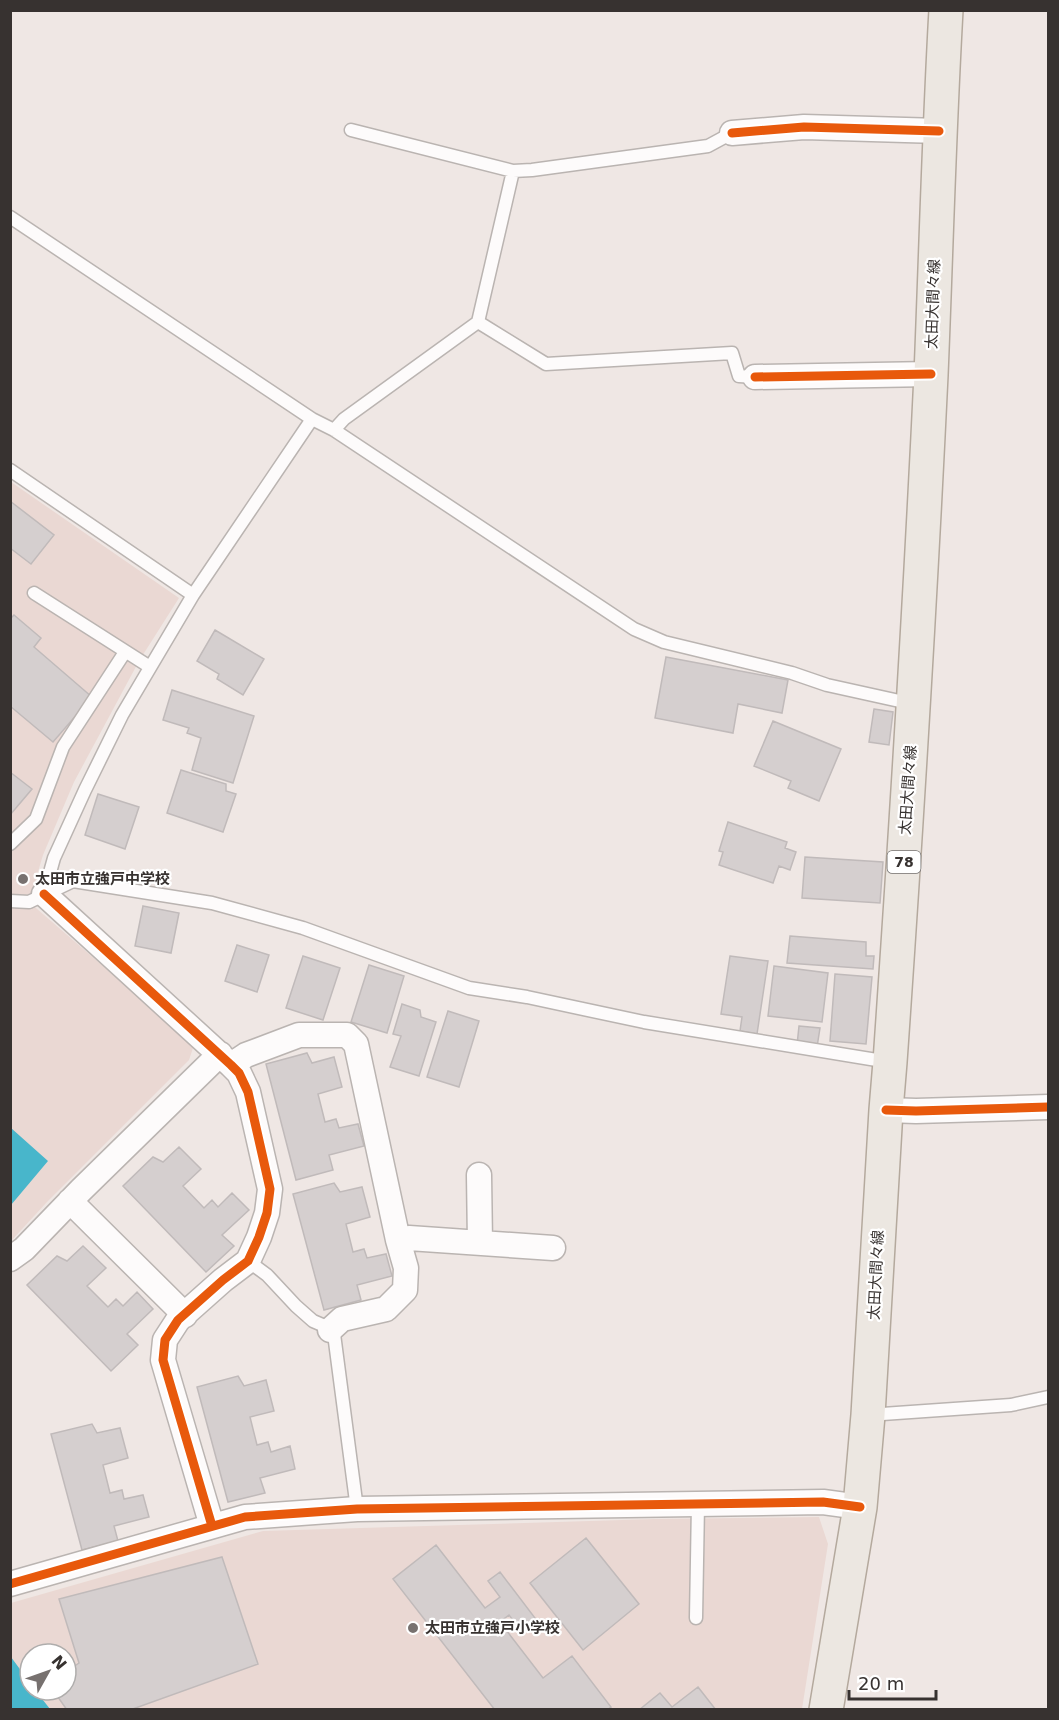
<svg xmlns="http://www.w3.org/2000/svg" width="1059" height="1720" font-family="'DejaVu Sans','Noto Sans JP',sans-serif">
	<style>
		.education { fill: #ead8d3; fill-rule: evenodd }
		.water { fill: #48b6cb }
		.building { fill: #d5cfcf; stroke: #c0baba; stroke-width: 1.5 }
		.lines { fill: none; stroke-linecap: round; stroke-linejoin: round }
		.lane-casing { stroke: #bab4b1; stroke-width: 15 }
		.street-casing { stroke: #bab4b1; stroke-width: 27 }
		.primary-casing { stroke: #b4a99d; stroke-width: 36 }
		.lane { stroke: #fdfbfb; stroke-width: 12 }
		.street { stroke: #fdfbfb; stroke-width: 24 }
		.primary { stroke: #ece7e1; stroke-width: 33 }
		.cycleway-casing { stroke: #fff; stroke-width: 13 }
		.cycleway { stroke: #e8590c; stroke-width: 9 }
		.poi-dot { fill: #77716f; stroke: #fff; stroke-width: 2 }
		.labels { text-anchor: middle; dominant-baseline: central; stroke-width: 4.5; stroke-linejoin: round; paint-order: stroke }
		.shield { fill: #fff; stroke: #73706e; stroke-width: 1.5 }
		.shield-label { font-size: 14px; font-weight: bold; fill: #373230 }
		.street-label { font-size: 15px; fill: #373230; stroke: #fff }
		.poi-label { font-size: 15px; font-weight: bold; fill: #373230; stroke: #fff; text-anchor: start }
	</style>
	<rect width="100%" height="100%" fill="#efe7e4"/>
	<path class="education" d="M11 482 179 598 139 661 74 782 43 855 29 902 185 1037 193 1048 189 1060 47 1202 11 1241Z
		M819 1517 828 1544 802 1709 11 1710V1603L263 1531 655 1519ZM30 1654H66V1690H30Z"/>
	<path class="water" d="M11 1128 48 1161 11 1205Z
		M11 1657 30 1683V1690H35L50 1709H11Z"/>
	<path class="building" d="M10 501 54 535 31 564 10 548Z
		M14 615 41 638 34 647 92 697 53 742 10 706V619Z
		M215 630 264 659 243 695 217 679 219 674 197 661Z
		M666 657 788 680 782 713 738 704 733 733 655 718Z
		M172 690 254 716 233 783 192 770 201 738 187 733 189 728 163 720Z
		M874 709 893 712 889 745 869 742Z
		M773 721 841 749 819 801 788 788 791 781 754 766Z
		M181 770 226 784V791L236 794 223 832 167 813Z
		M10 772 32 789 10 815Z
		M98 794 139 807 125 849 85 835Z
		M728 822 787 842 785 848 796 852 790 870 779 866 773 883 719 865 723 852 719 851Z
		M805 857 883 862 880 903 802 898Z
		M143 906 179 913 171 953 135 946Z
		M790 936 866 942V956H874L873 969 787 963Z
		M237 945 269 955 257 992 225 981Z
		M303 956 340 968 323 1020 286 1008Z
		M730 956 768 961 757 1034 740 1031 742 1017 721 1014Z
		M369 965 404 976 387 1033 351 1022Z
		M774 966 828 973 822 1022 768 1016Z
		M835 974 872 977 866 1044 830 1041Z
		M402 1004 420 1010 421 1017 436 1022 419 1076 390 1067 401 1036 393 1034Z
		M448 1011 479 1021 459 1087 427 1077Z
		M799 1026 820 1028 817 1047 797 1045Z
		M307 1053 312 1063 334 1057 342 1087 318 1094 325 1122 336 1119 339 1128 358 1124 364 1146 329 1155 333 1170 296 1180 266 1064Z
		M179 1147 201 1169 183 1186 204 1208 212 1200 218 1207 232 1193 249 1210 222 1235 234 1246 206 1272 123 1186 153 1157 163 1162Z
		M334 1183 340 1192 362 1187 370 1217 346 1224 353 1252 364 1249 367 1258 386 1254 392 1276 357 1285 361 1300 324 1310 293 1194Z
		M83 1246 106 1268 87 1286 108 1307 116 1299 123 1306 137 1292 153 1309 127 1334 138 1345 111 1371 27 1285 57 1256 67 1261Z
		M238 1376 244 1386 266 1380 274 1411 250 1417 257 1445 268 1442 271 1452 290 1446 295 1469 260 1478 265 1493 228 1502 197 1387Z
		M92 1424 97 1433 120 1428 128 1458 103 1465 110 1493 122 1490 124 1499 143 1495 149 1517 114 1526 118 1541 82 1550 51 1434Z
		M586 1538 639 1604 583 1650 530 1583Z
		M436 1545 485 1608 500 1597 488 1581 500 1572 535 1618 520 1629 509 1615 500 1622 543 1678 572 1656 611 1707 607 1710H495L393 1579Z
		M222 1557 258 1664 130 1710H67L53 1690H66V1672L79 1663 59 1599Z
		M698 1687 716 1710H639L660 1693 672 1707Z"/>
	<g class="lines">
		<defs>
			<path id="lane" d="M351 130 513 171 532 170 708 146 732 133
				M10 217 312 419 334 430 634 629 664 642 792 673 827 685 913 704
				M478 322 546 364 732 353 739 376 755 377
				M334 430 344 419 478 322 513 171
				M10 470 193 595
				M34 593 150 667
				M10 844 36 819 63 747 125 652
				M44 894 54 858 85 790 122 715 193 595 312 419
				M10 901 29 902 73 881 212 903 303 928 469 988 527 997 644 1022 889 1062
				M248 1261 267 1275 296 1306 313 1321 327 1327 334 1334 357 1509
				M868 1415 1011 1405 1048 1397
				M696 1618 698 1504"/>
			<path id="street" d="M732 133 804 127 939 131
				M755 377 931 374
				M44 894 231 1065 239 1073 248 1092 270 1189 267 1213 259 1237 248 1261 223 1280 178 1320 165 1340 163 1360 212 1526
				M231 1065 246 1055 299 1035H347L356 1044 398 1240 406 1268 405 1290 386 1309 342 1319 330 1330
				M886 1110 916 1111 1048 1107
				M479 1175 480 1243
				M70 1201 185 1315
				M398 1240 409 1238 553 1248
				M10 1259 24 1249 81 1190 220 1054
				M10 1584 245 1517 357 1509 823 1502 860 1507"/>
			<path id="primary" d="M826 1710 860 1507 868 1415 886 1110 890 1062C906 833 920 605 931 375 936 254 939 132 946 10"/>
		</defs>
		<use href="#lane" class="lane-casing"/>
		<use href="#street" class="street-casing"/>
		<use href="#primary" class="primary-casing"/>
		<use href="#lane" class="lane"/>
		<use href="#street" class="street"/>
		<use href="#primary" class="primary"/>
		<defs>
			<path id="cycleway" d="M732 133 804 127 939 131
				M755 377 931 374
				M44 894 231 1065 239 1073 248 1092 270 1189 267 1213 259 1237 248 1261 223 1280 178 1320 165 1340 163 1360 212 1526
				M886 1110 916 1111 1048 1107
				M10 1584 245 1517 357 1509 823 1502 860 1507"/>
		</defs>
		<use href="#cycleway" class="cycleway-casing"/>
		<use href="#cycleway" class="cycleway"/>
	</g>
	<g class="poi-dot">
		<circle cx="23" cy="879" r="6"/>
		<circle cx="413" cy="1628" r="6"/>
	</g>
	<g class="labels">
		<rect class="shield" x="887.5" y="851" width="33" height="22" rx="4.5"/>
		<g class="shield-label">
			<text x="904" y="862">78</text>
		</g>
		<g class="street-label">
			<text transform="translate(933 304) rotate(-88)">太田大間々線</text>
			<text transform="translate(908 790) rotate(-86)">太田大間々線</text>
			<text transform="translate(876 1275) rotate(-87)">太田大間々線</text>
		</g>
		<g class="poi-label">
			<text x="35" y="879">太田市立強戸中学校</text>
			<text x="425" y="1628">太田市立強戸小学校</text>
		</g>
	</g>
	<rect width="1059" height="1720" fill="none" stroke="#373230" stroke-width="24"/>
	<g transform="translate(48 1672) rotate(50)"><circle r="28" fill="#ffffff" stroke="#afadac" stroke-width="1.5"/>
	<path d="M0-4.5L10 22L0 15L-10 22Z" fill="#77716f"/>
	<text y="-9" font-size="16" font-weight="bold" text-anchor="middle" fill="#373230">N</text>
	</g>
	<path d="M849 1690v9h87v-9" fill="none" stroke="#373230" stroke-width="3"/>
	<text x="858" y="1690" font-size="18" fill="#373230" stroke="#ffffff" stroke-width="4.5" paint-order="stroke">20 m</text>
</svg>
